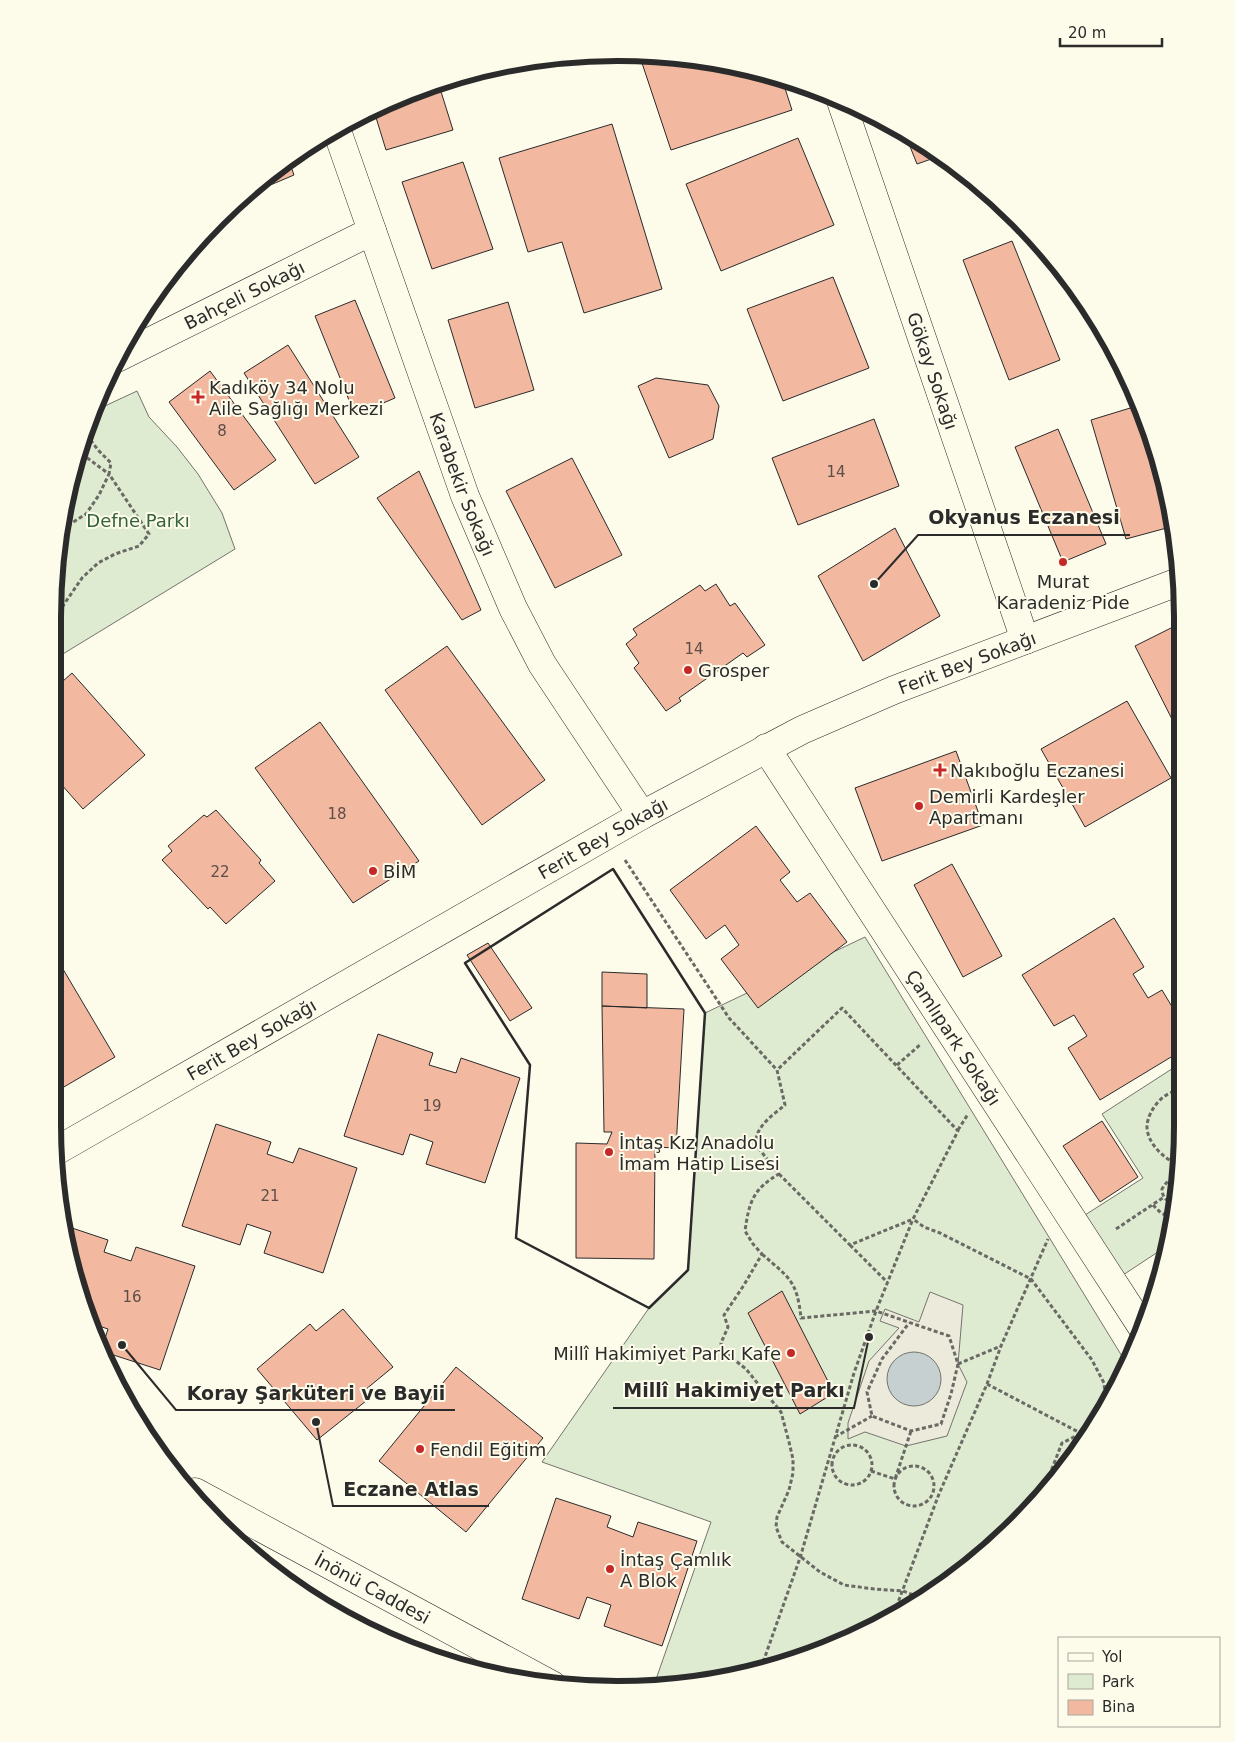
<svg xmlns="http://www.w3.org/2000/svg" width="1235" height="1742" font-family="'DejaVu Sans',sans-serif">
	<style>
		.green { fill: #deebd1; stroke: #74746e }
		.parking { fill: #eceadb; stroke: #74746e }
		.water { fill: #c7d0d0; stroke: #74746e }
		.building { fill: #f2b8a0; stroke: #2b2b2b }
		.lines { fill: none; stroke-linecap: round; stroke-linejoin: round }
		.minor-casing { stroke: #2b2b2b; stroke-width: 29 }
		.major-casing { stroke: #2b2b2b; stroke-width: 29 }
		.path { stroke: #6a6964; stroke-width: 3; stroke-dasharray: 4 2.5; stroke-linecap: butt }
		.minor { stroke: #fdfbea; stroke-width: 28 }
		.major { stroke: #fdfbea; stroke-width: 28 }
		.wall { stroke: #2b2b2b; stroke-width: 2.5 }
		.poi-dot { fill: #c62828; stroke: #fdfbea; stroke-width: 2 }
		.labels { text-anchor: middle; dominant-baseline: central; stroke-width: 4; stroke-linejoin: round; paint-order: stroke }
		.number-label { font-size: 15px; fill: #5d4e48 }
		.street-label { font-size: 18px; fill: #2b2b2b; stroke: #fdfbea }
		.poi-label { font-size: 18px; fill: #2b2b2b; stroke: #fdfbea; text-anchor: start }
		.park-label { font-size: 18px; fill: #34623c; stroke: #fdfbea }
		.rim { fill: none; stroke: #2b2b2b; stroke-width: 6 }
		.leader { fill: none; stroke: #2b2b2b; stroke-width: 2 }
		.callout-dot { fill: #2b2b2b; stroke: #fdfbea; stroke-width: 2 }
		.callout-label { font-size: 19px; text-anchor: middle; font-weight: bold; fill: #2b2b2b; stroke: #fdfbea; stroke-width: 4; stroke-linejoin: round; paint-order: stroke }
	</style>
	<rect width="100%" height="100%" fill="#fdfbea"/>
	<path class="green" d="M137 391 149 417 177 447 198 474 222 513 235 549 53 660V617L63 507 92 412Z
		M865 937 1128 1366 1124 1374 1068 1465 1065 1464 1062 1472 990 1549 867 1631 799 1660 692 1685H654L711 1522 542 1462 649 1308 688 1270 705 1013Z
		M1181 1063V1161L1167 1246 1123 1275 1085 1215 1143 1178 1102 1114Z"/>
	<path class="parking" d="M930 1292 963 1305 958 1364 967 1382 947 1436 906 1446 865 1432 848 1439V1423L869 1361 899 1328 880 1321 885 1309 919 1322Z"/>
	<path class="water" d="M887 1379a27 27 0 1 1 54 0a27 27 0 1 1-54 0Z"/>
	<path class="building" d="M639 54H654L763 72 782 79 792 110 671 150Z
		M438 82 453 130 386 150 374 111Z
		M612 124 662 289 584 313 562 242 528 252 499 158Z
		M905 134 940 156 917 164Z
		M798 138 834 225 721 271 686 184Z
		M289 161 294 175 242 197 245 193Z
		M463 162 493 249 432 269 402 182Z
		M218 221 220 225 208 233Z
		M1012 241 1060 360 1009 380 963 260Z
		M833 277 869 368 783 401 747 309Z
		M355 300 395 398 355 415 315 316Z
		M508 302 534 390 475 408 448 320Z
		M288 345 359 457 315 484 244 373Z
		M210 371 276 460 234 490 169 402Z
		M656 378 708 385 719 406 713 439 669 458 638 386Z
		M1140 405 1153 436 1174 526 1126 539 1091 420Z
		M874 419 899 486 798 525 772 458Z
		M1058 429 1106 544 1063 562 1015 447Z
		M572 458 622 555 555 588 506 491Z
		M419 471 481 610 462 620 377 498Z
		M895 528 940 616 863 661 818 576Z
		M716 584 730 606 735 603 765 645 747 657 743 653 679 698 681 701 666 711 634 668 639 663 626 644 637 635 633 629 700 585 705 591Z
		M1175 626 1178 632 1179 733 1135 646Z
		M447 646 545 780 482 825 385 690Z
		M72 673 145 755 83 809 53 775V690Z
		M1127 701 1171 778 1085 827 1041 749Z
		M320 722 419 861 353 903 255 768Z
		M956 751 983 825 882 861 855 788Z
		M216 810 261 860 259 863 275 881 226 924 210 907 208 909 162 860 172 851 168 846 204 815 207 817Z
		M756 826 790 872 780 880 797 902 810 893 847 942 758 1008 721 959 739 945 725 925 706 939 670 890Z
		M952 864 1002 956 963 977 914 885Z
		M1114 918 1144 967 1133 974 1148 998 1162 990 1180 1020 1181 1051 1100 1100 1068 1048 1087 1036 1074 1015 1054 1026 1022 975Z
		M488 943 532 1008 510 1021 467 955Z
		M57 959 115 1057 57 1091 53 1083V962Z
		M602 972 647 974V1008L602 1006Z
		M602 1006 684 1009 676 1148 655 1147 654 1259 576 1258V1143L607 1144 612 1132H604Z
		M378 1034 433 1053 429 1065 456 1073 461 1058 520 1078 485 1183 426 1164 433 1142 410 1134 403 1155 344 1136Z
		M1102 1121 1138 1177 1100 1202 1063 1146Z
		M216 1124 271 1142 267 1154 293 1163 299 1148 357 1168 323 1273 264 1253 271 1232 247 1224 240 1245 182 1226Z
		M66 1226 108 1240 104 1252 131 1261 136 1247 195 1266 160 1370 101 1351 108 1329 90 1323 72 1271Z
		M782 1291 834 1393 800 1414 748 1313Z
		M343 1309 393 1367 365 1390 371 1397 317 1440 257 1369 310 1324 316 1331Z
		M456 1367 543 1438 466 1532 379 1461Z
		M556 1498 611 1516 607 1527 633 1537 638 1522 697 1541 662 1646 604 1626 611 1605 587 1597 579 1619 522 1599Z"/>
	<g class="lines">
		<defs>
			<g id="minor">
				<path id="s1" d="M841 101 1025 640"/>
				<path id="s2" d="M336 128 465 496 513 608 542 664 642 815"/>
				<path id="s3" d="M117 358 372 231"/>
				<path id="s4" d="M766 748 1142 1327"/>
				<path id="s5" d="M56 1151 642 815 802 730 894 690 1178 582"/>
			</g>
			<g id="major">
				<path id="s6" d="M195 1492 552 1685"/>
			</g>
		</defs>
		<use href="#minor" class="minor-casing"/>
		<use href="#major" class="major-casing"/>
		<path class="path" d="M62 524 67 526 86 514 99 495 109 474 86 457 79 456
			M53 616 58 613 82 578 98 563 115 554 139 546 149 534 109 474 111 463 98 450 86 434
			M625 860 729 1018 777 1070
			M897 1065 921 1044
			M958 1130 968 1114
			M1181 1166C1165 1160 1146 1143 1147 1125 1149 1109 1164 1090 1181 1091
			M779 1174 850 1245 913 1219
			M1174 1204C1167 1202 1162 1197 1162 1189 1166 1182 1170 1178 1178 1179
			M1153 1205 1161 1213 1172 1218
			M1116 1229 1164 1197
			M850 1245 887 1282
			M762 1254C789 1278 797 1280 801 1318L876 1311 949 1336 958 1364 951 1394 941 1424 911 1431 872 1416 867 1392 882 1359 909 1323
			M958 1364 1001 1346
			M987 1384 1086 1436
			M835 1437 872 1416
			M832 1465a20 20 0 1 1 40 0a20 20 0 1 1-40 0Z
			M894 1486a20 20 0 1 1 40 0a20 20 0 1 1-40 0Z
			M871 1471 895 1479 911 1431
			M1042 1494 1062 1443 1090 1429
			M919 1597 903 1591 874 1589 844 1585 820 1572 782 1542 776 1527 777 1517 789 1490 793 1473V1459L789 1442 781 1412 746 1369 722 1350 721 1343 728 1327 724 1315 744 1285 762 1254 753 1244 745 1231C749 1202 753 1189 779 1174L756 1145C754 1127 773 1115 785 1105L777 1070 842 1008 958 1131 913 1219 924 1227 940 1233 1031 1279 1092 1360 1104 1383 1106 1404
			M894 1613 939 1494 987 1384 1001 1346 1048 1239
			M761 1668 800 1558 854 1373 876 1311 913 1219"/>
		<use href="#minor" class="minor"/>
		<use href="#major" class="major"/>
		<path class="wall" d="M613 869 705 1013 688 1270 649 1308 516 1238 530 1065 465 963Z"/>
	</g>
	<g class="poi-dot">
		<path d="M195.5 389.5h5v5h5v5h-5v5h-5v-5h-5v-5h5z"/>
		<circle cx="1063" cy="562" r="5"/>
		<circle cx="688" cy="670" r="5"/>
		<path d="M937.5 762.5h5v5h5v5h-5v5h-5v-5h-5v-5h5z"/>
		<circle cx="919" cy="806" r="5"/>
		<circle cx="373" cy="871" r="5"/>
		<circle cx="609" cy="1152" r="5"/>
		<circle cx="791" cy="1353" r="5"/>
		<circle cx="420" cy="1449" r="5"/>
		<circle cx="610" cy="1569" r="5"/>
	</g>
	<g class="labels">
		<g class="number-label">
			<text x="222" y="431">8</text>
			<text x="836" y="472">14</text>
			<text x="694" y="649">14</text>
			<text x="337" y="814">18</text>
			<text x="220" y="872">22</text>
			<text x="432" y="1106">19</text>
			<text x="270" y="1196">21</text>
			<text x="132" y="1297">16</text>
		</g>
		<g class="street-label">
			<text stroke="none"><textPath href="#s3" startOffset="142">Bahçeli Sokağı</textPath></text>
			<text stroke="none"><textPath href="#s1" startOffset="285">Gökay Sokağı</textPath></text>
			<text stroke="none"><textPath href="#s2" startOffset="378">Karabekir Sokağı</textPath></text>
			<text stroke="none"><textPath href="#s5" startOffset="1035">Ferit Bey Sokağı</textPath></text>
			<text stroke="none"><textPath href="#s5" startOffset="630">Ferit Bey Sokağı</textPath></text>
			<text stroke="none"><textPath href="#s4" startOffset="345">Çamlıpark Sokağı</textPath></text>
			<text stroke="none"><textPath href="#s5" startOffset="225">Ferit Bey Sokağı</textPath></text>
			<text stroke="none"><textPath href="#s6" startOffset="202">İnönü Caddesi</textPath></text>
		</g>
		<g class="poi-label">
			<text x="209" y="387">Kadıköy 34 Nolu<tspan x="209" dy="21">Aile Sağlığı Merkezi</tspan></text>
			<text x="1063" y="581" text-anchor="middle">Murat<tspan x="1063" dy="21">Karadeniz Pide</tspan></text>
			<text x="698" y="670">Grosper</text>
			<text x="950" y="770">Nakıboğlu Eczanesi</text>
			<text x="929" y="796">Demirli Kardeşler<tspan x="929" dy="21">Apartmanı</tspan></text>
			<text x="383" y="871">BİM</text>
			<text x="619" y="1142">İntaş Kız Anadolu<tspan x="619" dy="21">İmam Hatip Lisesi</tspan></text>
			<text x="781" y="1353" text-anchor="end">Millî Hakimiyet Parkı Kafe</text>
			<text x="430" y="1449">Fendil Eğitim</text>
			<text x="620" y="1559">İntaş Çamlık<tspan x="620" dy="21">A Blok</tspan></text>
		</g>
		<g class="park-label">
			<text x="138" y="520">Defne Parkı</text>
		</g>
	</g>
	<path d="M0 0H1235V1742H0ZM617 61H618A556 556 0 0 1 1174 617V1125A556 556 0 0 1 618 1681H617A556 556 0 0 1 61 1125V617A556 556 0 0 1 617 61Z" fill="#fdfbea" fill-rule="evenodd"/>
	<path class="rim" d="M617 61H618A556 556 0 0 1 1174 617V1125A556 556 0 0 1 618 1681H617A556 556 0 0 1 61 1125V617A556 556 0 0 1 617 61Z"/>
	<path class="leader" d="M874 584L918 535H1130M869 1337L854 1408H613M122 1345L176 1410H455M316 1422L333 1506H489"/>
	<g class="callout-dot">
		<circle cx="874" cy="584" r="5"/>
		<circle cx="869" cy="1337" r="5"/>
		<circle cx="122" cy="1345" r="5"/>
		<circle cx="316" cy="1422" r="5"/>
	</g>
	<g class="callout-label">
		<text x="1024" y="524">Okyanus Eczanesi</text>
		<text x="734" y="1397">Millî Hakimiyet Parkı</text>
		<text x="316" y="1400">Koray Şarküteri ve Bayii</text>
		<text x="411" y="1496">Eczane Atlas</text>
	</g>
	<rect x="1058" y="1637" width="162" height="90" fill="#fdfbea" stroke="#a9a89e"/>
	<rect x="1068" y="1653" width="25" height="8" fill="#fdfbea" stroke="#a9a89e"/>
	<text x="1102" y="1662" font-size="15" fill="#2b2b2b">Yol</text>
	<rect x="1068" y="1674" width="25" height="15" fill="#deebd1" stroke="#a9a89e"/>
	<text x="1102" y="1687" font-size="15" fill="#2b2b2b">Park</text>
	<rect x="1068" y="1700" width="25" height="15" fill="#f2b8a0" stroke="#a9a89e"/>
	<text x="1102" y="1712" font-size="15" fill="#2b2b2b">Bina</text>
	<path d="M1060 38v8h102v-8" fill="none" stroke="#2b2b2b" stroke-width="2.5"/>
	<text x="1068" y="38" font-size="15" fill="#2b2b2b" stroke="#fdfbea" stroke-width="4" paint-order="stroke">20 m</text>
</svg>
